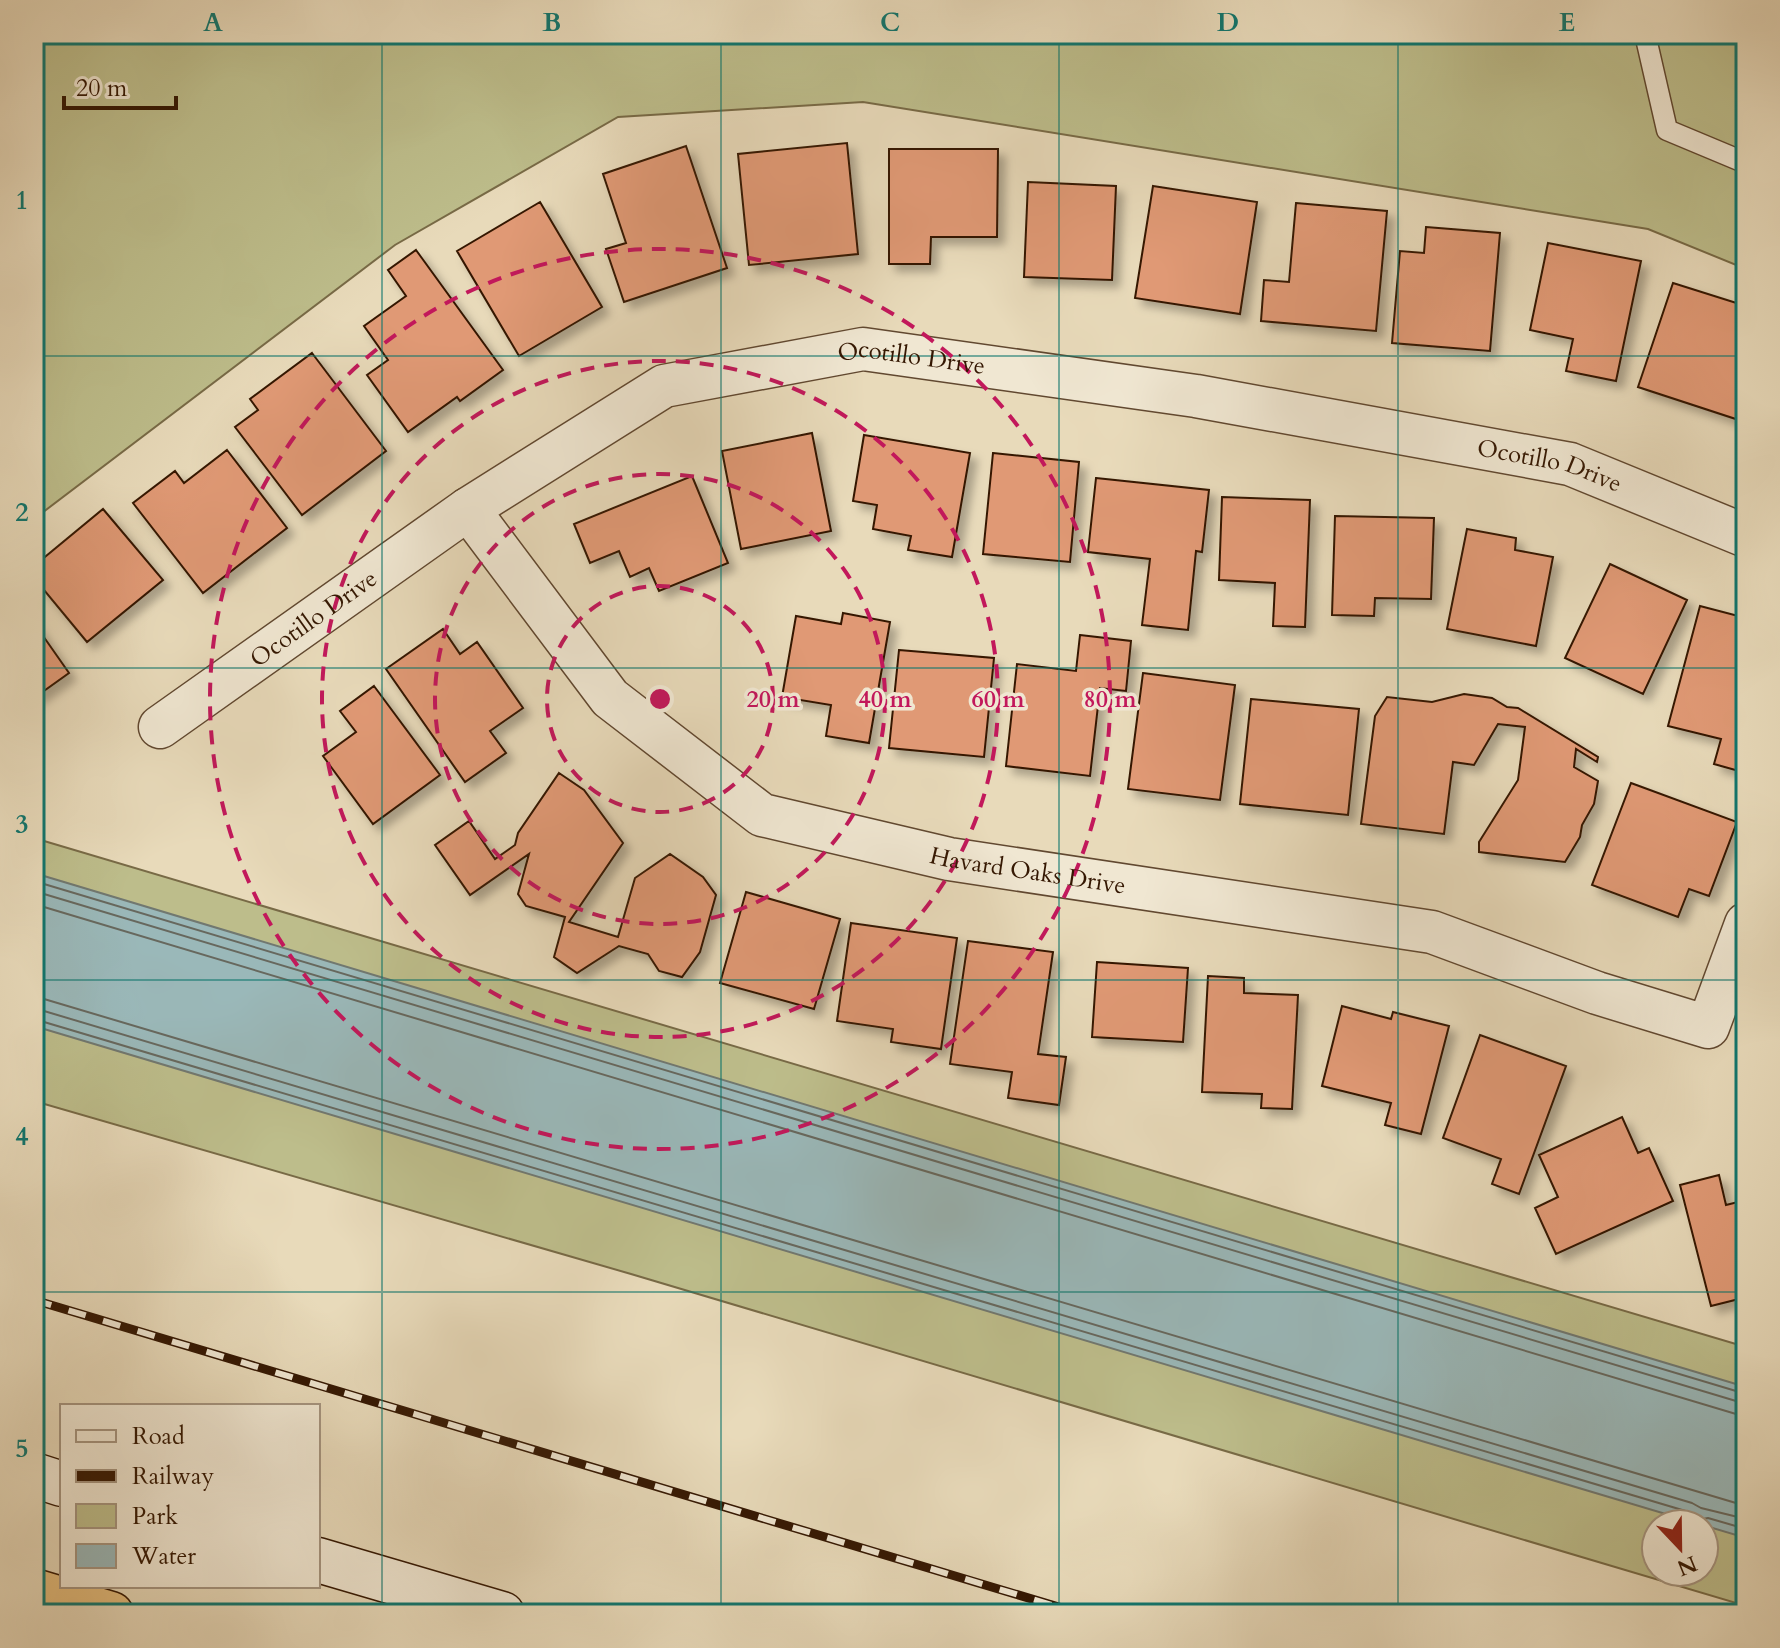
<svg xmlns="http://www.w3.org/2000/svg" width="1780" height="1648" font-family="Cardo,serif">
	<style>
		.green { fill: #bdbd8b; stroke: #786a46; stroke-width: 2; fill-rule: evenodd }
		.water { fill: #9ab8b9; stroke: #717870; stroke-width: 2 }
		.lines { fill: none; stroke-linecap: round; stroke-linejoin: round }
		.shore { stroke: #67685e; stroke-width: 2 }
		.building { fill: #e09974; stroke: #341702; stroke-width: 2; filter: url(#shadow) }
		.lane-casing { stroke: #614830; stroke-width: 23 }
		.street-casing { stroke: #614830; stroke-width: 45 }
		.secondary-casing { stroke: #341702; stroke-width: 47 }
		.highway-casing { stroke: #341702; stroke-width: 47 }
		.lane { stroke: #f0e7d2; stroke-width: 20 }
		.street { stroke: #f0e7d2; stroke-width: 42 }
		.secondary { stroke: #f0e7d2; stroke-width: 44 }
		.highway { stroke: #e4bd7d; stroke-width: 44 }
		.rail-casing { stroke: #341702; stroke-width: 9 }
		.rail { stroke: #f0e7d2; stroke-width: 6; stroke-dasharray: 18; stroke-linecap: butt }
		.grid { fill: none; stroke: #0f766e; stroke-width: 2; stroke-opacity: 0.55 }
		.ring { fill: none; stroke: #c2185b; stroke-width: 4; stroke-dasharray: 14 10 }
		.labels { text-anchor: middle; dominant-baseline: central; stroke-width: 7; stroke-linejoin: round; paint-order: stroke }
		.street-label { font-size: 24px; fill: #341702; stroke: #f0e7d2 }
		.centre { fill: #c2185b; stroke: #f0e7d2; stroke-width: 4 }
		.ring-label { font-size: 24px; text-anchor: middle; font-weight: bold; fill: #c2185b; stroke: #f0e7d2; stroke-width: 7; stroke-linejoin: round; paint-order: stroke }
		.neatline { fill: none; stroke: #0f766e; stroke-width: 3 }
		.grid-label { font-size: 26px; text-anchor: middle; font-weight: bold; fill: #0f766e }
	</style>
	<defs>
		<filter id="shadow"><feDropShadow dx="7" dy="7" stdDeviation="4" flood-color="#0004"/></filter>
	</defs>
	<rect width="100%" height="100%" fill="#e8daba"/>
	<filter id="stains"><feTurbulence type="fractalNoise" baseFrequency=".0025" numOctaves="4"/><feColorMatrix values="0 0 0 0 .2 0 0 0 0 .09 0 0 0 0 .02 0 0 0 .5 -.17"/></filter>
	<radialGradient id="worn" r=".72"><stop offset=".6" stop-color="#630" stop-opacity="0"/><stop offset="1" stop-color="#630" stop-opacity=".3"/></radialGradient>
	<path class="green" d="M34 34H1746V269L1648 229 863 102 618 117 395 245 34 519Z
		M34 838 1746 1347V1606L631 1274 34 1101ZM1656 1524H1704V1572H1656Z"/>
	<path class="water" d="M34 873 1746 1387V1538L34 1026Z"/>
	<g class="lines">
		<path class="shore" d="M34 881 1746 1394
			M34 891 1746 1404
			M34 904 1746 1417
			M34 996 1746 1506
			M34 1008 1692 1503 1701 1508 1746 1519
			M34 1019 1689 1512 1698 1520 1708 1518 1746 1529"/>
	</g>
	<path class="building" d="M847 143 858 254 749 265 738 154Z
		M686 146 727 268 624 302 606 249 626 243 603 174Z
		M889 149H998L997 237H931L930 264H889Z
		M1028 182 1116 186 1112 280 1024 277Z
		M1153 186 1257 202 1240 314 1135 298Z
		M540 202 602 307 519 356 457 251Z
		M1296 203 1387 211 1376 331 1261 321 1264 280 1289 282Z
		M1426 227 1500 233 1490 351 1392 343 1400 251 1424 253Z
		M1548 243 1641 261 1616 381 1566 371 1573 339 1530 330Z
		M416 250 503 370 460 401 457 397 408 432 367 375 388 360 364 326 406 296 388 270Z
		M1673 283 1746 306 1745 422 1638 387Z
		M312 353 386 451 302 515 235 427 258 410 250 399Z
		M812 433 831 531 741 549 722 451Z
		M864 435 970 453 952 557 908 550 911 536 873 529 877 505 853 501Z
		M227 450 287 528 203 593 133 503 175 471 184 483Z
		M993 453 1079 462 1070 562 983 554Z
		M692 476 728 563 659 591 649 568 630 577 619 551 590 563 574 524Z
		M1096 478 1209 490 1202 552 1196 551 1188 630 1142 625 1150 559 1088 552Z
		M1222 497 1310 500 1305 627 1273 626 1275 583 1219 580Z
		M103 509 163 580 87 642 34 578V566Z
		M1335 516 1434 518 1431 599 1375 598 1374 616 1332 615Z
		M1467 529 1516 538 1515 550 1553 557 1536 646 1447 629Z
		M1610 564 1687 600 1643 694 1565 658Z
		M1700 606 1746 618V773L1714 764 1721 739 1668 726Z
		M843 613 890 622 869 743 826 736 831 705 782 697 796 616 841 624Z
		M34 623 69 673 34 698Z
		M443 629 460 654 477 642 523 708 490 731 506 753 465 782 386 669Z
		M1080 635 1131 641 1126 691 1100 688 1090 776 1006 766 1017 664 1076 671Z
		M899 650 994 658 984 757 889 748Z
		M1143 673 1235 685 1220 800 1128 789Z
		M374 686 440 775 373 824 323 756 356 732 340 711Z
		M1464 694 1492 698 1507 707 1518 708 1598 757 1597 762 1576 749 1574 767 1598 781 1594 804 1582 825 1580 837 1565 862 1479 852V842L1518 780 1525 727 1498 724 1474 765 1453 762 1444 834 1361 824 1375 716 1387 697 1432 702Z
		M1251 699 1359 709 1348 815 1240 804Z
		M559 773 584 790 623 843 569 922 618 937 635 878 670 854 703 877 716 895 700 952 682 977 659 971 648 954 619 946 577 973 554 957 565 917 526 906 518 894 529 854 470 895 435 845 469 821 495 859 515 845 518 833Z
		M1631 783 1737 822 1709 896 1689 889 1678 917 1592 885Z
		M746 892 840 919 814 1009 720 983Z
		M851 923 957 938 941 1049 891 1042 893 1029 837 1021Z
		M968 941 1053 952 1038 1054 1066 1057 1059 1105 1008 1098 1012 1072 950 1064Z
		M1097 962 1188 968 1183 1042 1092 1037Z
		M1208 976 1244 978V993L1298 995 1292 1109 1261 1108 1262 1094 1202 1092Z
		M1342 1006 1391 1019 1393 1012 1449 1026 1421 1134 1385 1125 1391 1103 1322 1086Z
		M1480 1035 1566 1066 1519 1194 1492 1184 1501 1159 1443 1138Z
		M1622 1117 1638 1153 1649 1148 1673 1201 1556 1254 1535 1208 1558 1197 1539 1155Z
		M1719 1175 1726 1205 1746 1200V1308L1743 1298 1711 1306 1680 1185Z"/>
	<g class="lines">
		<defs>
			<path id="lane" d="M1645 34 1667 130 1746 163"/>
			<g id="street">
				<path id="s1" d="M468 509 610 698 762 815 949 859 1432 932 1597 993 1708 1027 1746 924"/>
				<path id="s2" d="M160 727 468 509 664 386 863 349 1196 396 1570 464 1746 536"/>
			</g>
			<path id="secondary" d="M34 1475 62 1484
				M318 1560 502 1614"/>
			<path id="highway" d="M34 1591 111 1614"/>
		</defs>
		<use href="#lane" class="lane-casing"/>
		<use href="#street" class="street-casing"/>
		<use href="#secondary" class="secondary-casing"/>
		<use href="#highway" class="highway-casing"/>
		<use href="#lane" class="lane"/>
		<use href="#street" class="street"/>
		<use href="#secondary" class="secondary"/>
		<use href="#highway" class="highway"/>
		<defs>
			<path id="rail" d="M34 1300 1082 1614"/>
		</defs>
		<use href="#rail" class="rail-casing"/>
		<use href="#rail" class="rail"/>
	</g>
	<path class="grid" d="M382 34V1614M721 34V1614M1059 34V1614M1398 34V1614M34 356H1746M34 668H1746M34 980H1746M34 1292H1746"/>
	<g class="ring">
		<circle cx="660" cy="699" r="113"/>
		<circle cx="660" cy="699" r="225"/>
		<circle cx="660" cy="699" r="338"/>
		<circle cx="660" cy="699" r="450"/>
	</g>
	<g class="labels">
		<g class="street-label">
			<text stroke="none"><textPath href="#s2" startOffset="860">Ocotillo Drive</textPath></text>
			<text stroke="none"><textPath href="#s2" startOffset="1508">Ocotillo Drive</textPath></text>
			<text stroke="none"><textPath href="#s2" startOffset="188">Ocotillo Drive</textPath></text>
			<text stroke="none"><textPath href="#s1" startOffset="700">Havard Oaks Drive</textPath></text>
		</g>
	</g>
	<circle cx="660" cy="699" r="12" class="centre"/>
	<g class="ring-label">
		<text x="773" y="707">20 m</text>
		<text x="885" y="707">40 m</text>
		<text x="998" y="707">60 m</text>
		<text x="1110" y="707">80 m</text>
	</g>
	<rect width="1780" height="1648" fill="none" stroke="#e8daba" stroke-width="88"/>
	<rect x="60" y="1404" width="260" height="184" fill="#f0e7d2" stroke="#a5947f" stroke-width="2"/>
	<rect x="76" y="1430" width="40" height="12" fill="#f0e7d2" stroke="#a5947f" stroke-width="2"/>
	<text x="132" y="1444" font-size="24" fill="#341702">Road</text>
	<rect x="76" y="1470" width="40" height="12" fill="#341702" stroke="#a5947f" stroke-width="2"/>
	<text x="132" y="1484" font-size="24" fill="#341702">Railway</text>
	<rect x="76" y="1504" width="40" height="24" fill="#bdbd8b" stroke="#a5947f" stroke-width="2"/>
	<text x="132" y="1524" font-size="24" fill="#341702">Park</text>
	<rect x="76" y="1544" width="40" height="24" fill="#9ab8b9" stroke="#a5947f" stroke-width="2"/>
	<text x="132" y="1564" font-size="24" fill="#341702">Water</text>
	<g transform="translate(1680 1548) rotate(158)"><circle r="38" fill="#f0e7d2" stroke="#a5947f" stroke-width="2"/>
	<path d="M0-6L14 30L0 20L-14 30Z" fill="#8f2418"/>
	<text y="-12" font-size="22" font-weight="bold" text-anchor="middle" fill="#341702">N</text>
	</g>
	<path d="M64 96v12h112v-12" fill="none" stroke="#341702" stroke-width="4"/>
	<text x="76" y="96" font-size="24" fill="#341702" stroke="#f0e7d2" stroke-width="6" paint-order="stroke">20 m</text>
	<rect x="44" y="44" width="1692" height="1560" class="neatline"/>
	<g class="grid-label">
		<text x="213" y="31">A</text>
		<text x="552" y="31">B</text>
		<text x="890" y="31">C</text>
		<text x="1228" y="31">D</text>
		<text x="1567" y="31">E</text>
		<text x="22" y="209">1</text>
		<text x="22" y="521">2</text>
		<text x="22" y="833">3</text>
		<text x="22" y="1145">4</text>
		<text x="22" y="1457">5</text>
	</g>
	<rect width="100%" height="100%" filter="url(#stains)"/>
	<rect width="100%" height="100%" fill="url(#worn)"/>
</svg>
